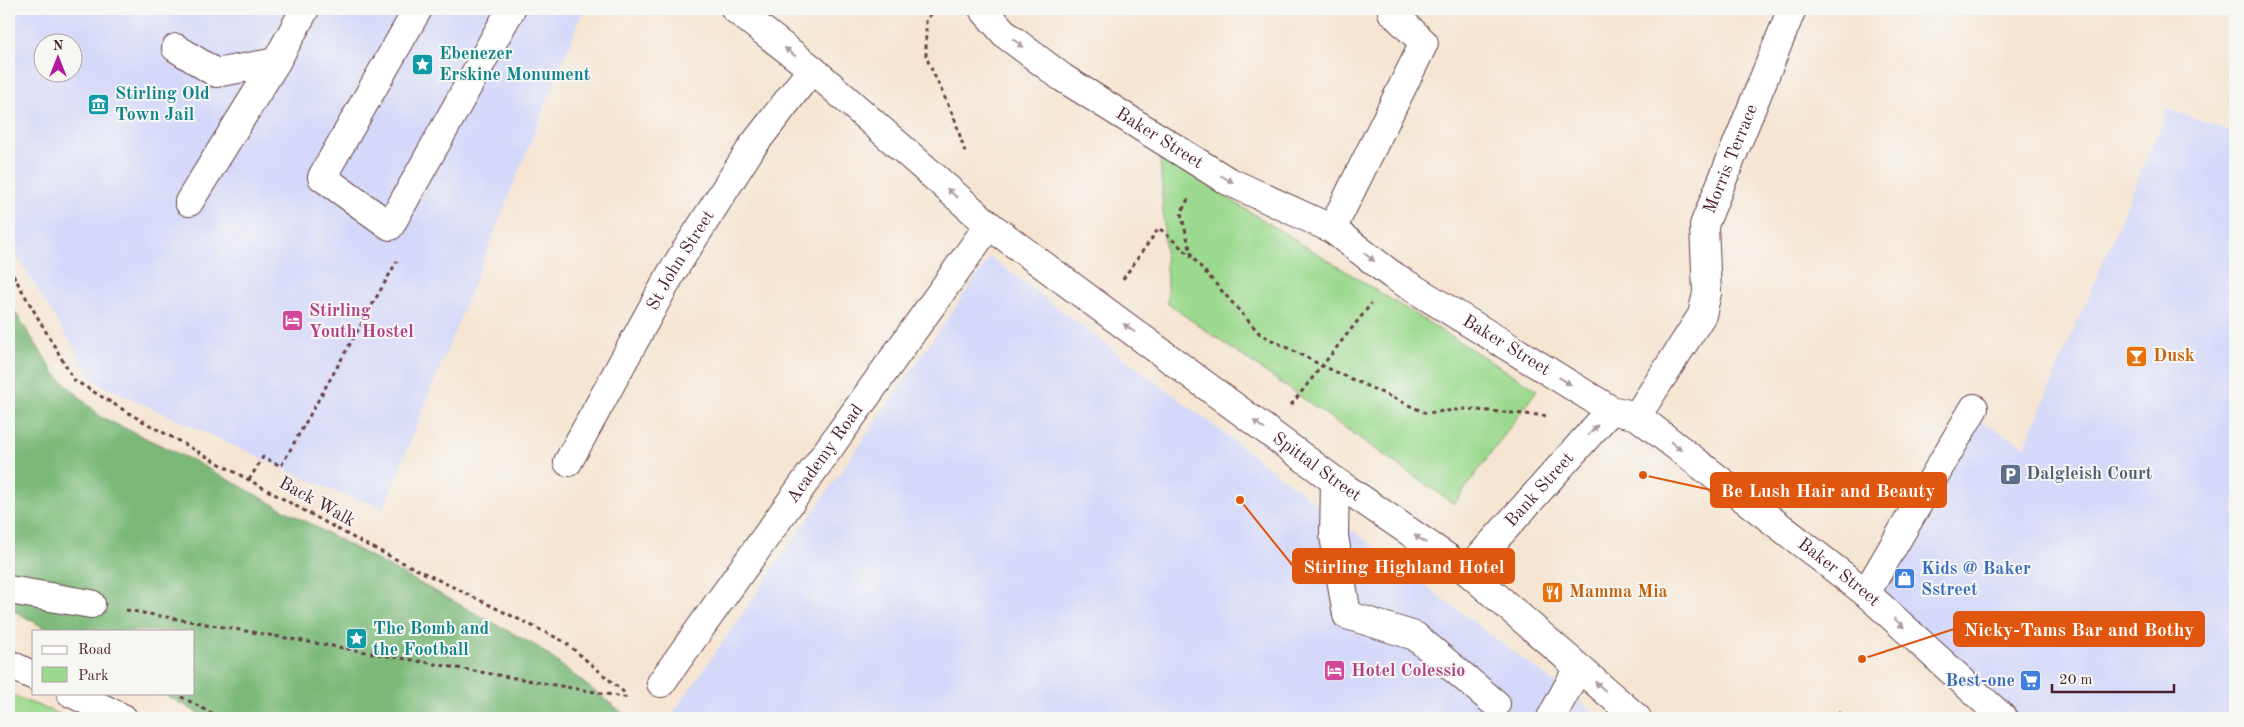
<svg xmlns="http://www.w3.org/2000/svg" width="2244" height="727" font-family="'Old Standard TT',serif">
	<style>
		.built { fill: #d4d8f9; fill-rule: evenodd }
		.green { fill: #9bd98e; stroke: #727c5c }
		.forest { fill: #7cb979; stroke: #636c52 }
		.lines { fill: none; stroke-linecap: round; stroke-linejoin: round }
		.minor-casing { stroke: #643d44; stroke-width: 30 }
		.path { stroke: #643d44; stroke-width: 3; stroke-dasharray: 4 4; stroke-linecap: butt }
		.minor { stroke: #fff; stroke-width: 28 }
		.oneway { fill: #ae9aa0 }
		.labels { text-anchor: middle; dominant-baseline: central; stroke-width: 4; stroke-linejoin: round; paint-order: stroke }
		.culture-label { font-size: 18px; font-weight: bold; fill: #0d838f; stroke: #f6f6f2; text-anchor: start }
		.street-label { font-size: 18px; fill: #4a1f2b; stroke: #f6f6f2 }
		.hotel-label { font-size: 18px; font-weight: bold; fill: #b23c85; stroke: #f6f6f2; text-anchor: start }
		.food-label { font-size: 18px; font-weight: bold; fill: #c56008; stroke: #f6f6f2; text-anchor: start }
		.service-label { font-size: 18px; font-weight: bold; fill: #4e5e75; stroke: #f6f6f2; text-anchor: start }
		.shop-label { font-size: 18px; font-weight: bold; fill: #366cbe; stroke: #f6f6f2; text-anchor: start }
		.leader { fill: none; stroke: #e0560e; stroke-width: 2 }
		.callout-dot { fill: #e0560e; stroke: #f6f6f2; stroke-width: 2 }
		.callout { fill: #e0560e; stroke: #e0560e; stroke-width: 2 }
		.callout-label { font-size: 19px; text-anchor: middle; font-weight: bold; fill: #fff }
	</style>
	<rect width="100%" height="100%" fill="#f6f6f2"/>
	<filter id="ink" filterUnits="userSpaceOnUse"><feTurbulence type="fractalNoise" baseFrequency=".02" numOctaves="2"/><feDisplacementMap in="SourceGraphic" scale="10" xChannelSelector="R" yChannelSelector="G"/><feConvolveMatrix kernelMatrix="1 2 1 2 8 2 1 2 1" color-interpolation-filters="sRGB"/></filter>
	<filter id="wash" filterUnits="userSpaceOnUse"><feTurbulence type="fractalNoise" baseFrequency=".0096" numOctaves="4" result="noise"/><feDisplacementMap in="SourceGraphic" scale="20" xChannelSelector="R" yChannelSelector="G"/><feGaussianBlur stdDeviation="1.12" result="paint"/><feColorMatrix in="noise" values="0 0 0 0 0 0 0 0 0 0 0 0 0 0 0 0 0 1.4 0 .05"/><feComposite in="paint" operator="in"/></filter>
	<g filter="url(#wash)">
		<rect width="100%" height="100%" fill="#f5e5d2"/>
		<path class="built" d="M9 9H584L384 507 342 495 95 382 9 244ZM42 42H72V72H42Z
			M2168 109 2235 133V718H1985L1867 613 1929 514 1933 507 1926 501 1980 421 2025 446Z
			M990 257 1601 718H676L672 715Z"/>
		<path class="green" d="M1160 156 1537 390 1454 504 1168 304Z
			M9 694 69 718H9Z"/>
		<path class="forest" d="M9 303 56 375 101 417 192 460 538 647 629 718H207L162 693H194V631H50L9 608Z"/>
	</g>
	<g filter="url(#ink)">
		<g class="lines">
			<defs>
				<g id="minor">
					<path d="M418 9 322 177 390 226 511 9"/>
					<path id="s1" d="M735 9 812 69 989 225 1335 481 1467 571 1637 718"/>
					<path id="s2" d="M983 9 1006 35 1063 78 1226 180 1332 229 1392 275 1611 410 1637 416 1866 593 2003 718"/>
					<path d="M176 48 216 73 276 62"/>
					<path d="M189 202 276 62 305 9"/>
					<path d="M1332 229 1424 43 1392 12V9"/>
					<path id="s3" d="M1637 416 1702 315 1707 293 1704 225 1792 9"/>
					<path id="s4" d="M568 462 672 272 752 147 812 69"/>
					<path d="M1335 481 1334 536 1347 615 1415 636 1496 704"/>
					<path id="s5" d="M1467 571 1611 410"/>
					<path d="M9 590 91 604"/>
					<path d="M1866 593 1974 408"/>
					<path d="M9 664 34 676"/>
					<path id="s6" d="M661 683 989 225"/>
					<path d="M71 693 123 718"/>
					<path d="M1551 718 1578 668"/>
				</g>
			</defs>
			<use href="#minor" class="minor-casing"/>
			<path class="path" d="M937 9 926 19V57L955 120 966 155
				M1188 199 1181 213 1192 257 1260 334 1323 366 1426 413 1465 409 1549 416
				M9 268 74 380 137 418 361 542 565 642 626 694
				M1123 279 1159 228 1192 257
				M1291 405 1371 304
				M249 480 263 457 281 466 397 261
				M126 610 629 698
				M174 693 221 718
				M1833 718 1840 712"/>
			<use href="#minor" class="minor"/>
		</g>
		<defs><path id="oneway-solid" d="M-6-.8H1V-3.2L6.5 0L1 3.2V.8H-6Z" transform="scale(1.25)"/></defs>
		<g class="oneway">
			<use href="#oneway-solid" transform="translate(1018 43) rotate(37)"/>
			<use href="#oneway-solid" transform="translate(790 52) rotate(-142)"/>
			<use href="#oneway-solid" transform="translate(1227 179) rotate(28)"/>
			<use href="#oneway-solid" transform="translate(952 193) rotate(-139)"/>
			<use href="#oneway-solid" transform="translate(1369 257) rotate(38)"/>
			<use href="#oneway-solid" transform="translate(1129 328) rotate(-143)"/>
			<use href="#oneway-solid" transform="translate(1565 381) rotate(31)"/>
			<use href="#oneway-solid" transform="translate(1259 425) rotate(-143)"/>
			<use href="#oneway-solid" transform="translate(1593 430) rotate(-48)"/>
			<use href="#oneway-solid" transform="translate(1676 446) rotate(38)"/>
			<use href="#oneway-solid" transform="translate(1420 539) rotate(-146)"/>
			<use href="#oneway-solid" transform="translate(1899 623) rotate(43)"/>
			<use href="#oneway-solid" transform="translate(1600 686) rotate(-139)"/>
		</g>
	</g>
	<defs>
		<symbol id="sight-square" viewBox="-11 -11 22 22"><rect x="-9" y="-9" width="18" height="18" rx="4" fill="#0f9aa8" stroke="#f6f6f2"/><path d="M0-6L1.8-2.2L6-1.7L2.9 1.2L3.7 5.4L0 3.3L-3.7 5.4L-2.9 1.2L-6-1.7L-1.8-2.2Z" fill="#fff"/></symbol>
		<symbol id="museum-square" viewBox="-11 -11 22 22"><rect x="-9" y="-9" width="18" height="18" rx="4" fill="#0f9aa8" stroke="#f6f6f2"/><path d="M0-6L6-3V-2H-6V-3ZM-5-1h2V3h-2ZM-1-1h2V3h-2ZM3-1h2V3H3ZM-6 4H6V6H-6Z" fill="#fff"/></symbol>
		<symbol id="hotel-square" viewBox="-11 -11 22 22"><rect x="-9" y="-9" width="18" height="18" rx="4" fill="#d1479c" stroke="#f6f6f2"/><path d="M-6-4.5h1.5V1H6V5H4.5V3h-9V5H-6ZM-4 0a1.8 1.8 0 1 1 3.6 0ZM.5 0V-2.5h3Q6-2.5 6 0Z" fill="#fff"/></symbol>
		<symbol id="bar-square" viewBox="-11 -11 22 22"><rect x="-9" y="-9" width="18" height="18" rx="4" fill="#e8710a" stroke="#f6f6f2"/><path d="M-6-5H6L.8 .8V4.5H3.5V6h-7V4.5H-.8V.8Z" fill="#fff"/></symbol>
		<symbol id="parking-square" viewBox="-11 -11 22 22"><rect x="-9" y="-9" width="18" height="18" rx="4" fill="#5c6f8a" stroke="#f6f6f2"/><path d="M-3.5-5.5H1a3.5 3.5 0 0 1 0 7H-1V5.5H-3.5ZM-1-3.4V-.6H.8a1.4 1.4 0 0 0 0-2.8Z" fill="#fff"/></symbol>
		<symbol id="shop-square" viewBox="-11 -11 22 22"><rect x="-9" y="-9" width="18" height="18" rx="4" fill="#3f7fe0" stroke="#f6f6f2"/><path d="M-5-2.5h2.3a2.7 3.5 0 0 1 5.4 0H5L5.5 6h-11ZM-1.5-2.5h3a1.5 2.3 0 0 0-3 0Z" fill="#fff"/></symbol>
		<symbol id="restaurant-square" viewBox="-11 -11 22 22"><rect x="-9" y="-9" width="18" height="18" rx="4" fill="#e8710a" stroke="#f6f6f2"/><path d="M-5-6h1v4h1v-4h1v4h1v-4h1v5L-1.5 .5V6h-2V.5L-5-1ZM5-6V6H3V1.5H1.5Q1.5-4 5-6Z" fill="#fff"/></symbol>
		<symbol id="supermarket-square" viewBox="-11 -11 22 22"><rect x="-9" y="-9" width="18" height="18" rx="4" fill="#3f7fe0" stroke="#f6f6f2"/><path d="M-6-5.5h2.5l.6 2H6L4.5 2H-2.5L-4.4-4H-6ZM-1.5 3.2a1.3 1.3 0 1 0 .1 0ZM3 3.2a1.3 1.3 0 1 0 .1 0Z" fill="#fff"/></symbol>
	</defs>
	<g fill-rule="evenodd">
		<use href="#sight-square" x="410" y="52" width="25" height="25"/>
		<use href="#museum-square" x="86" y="92" width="25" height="25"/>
		<use href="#hotel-square" x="280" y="308" width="25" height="25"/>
		<use href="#bar-square" x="2124" y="344" width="25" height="25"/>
		<use href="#parking-square" x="1998" y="462" width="25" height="25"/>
		<use href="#shop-square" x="1892" y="566" width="25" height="25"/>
		<use href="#restaurant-square" x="1540" y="580" width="25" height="25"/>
		<use href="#sight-square" x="344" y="626" width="25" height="25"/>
		<use href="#hotel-square" x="1322" y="658" width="25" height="25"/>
		<use href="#supermarket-square" x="2018" y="668" width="25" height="25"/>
	</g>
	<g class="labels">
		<g class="culture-label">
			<text x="439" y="54">Ebenezer<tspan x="439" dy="21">Erskine Monument</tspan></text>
			<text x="115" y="94">Stirling Old<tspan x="115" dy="21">Town Jail</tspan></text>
			<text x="373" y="629">The Bomb and<tspan x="373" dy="21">the Football</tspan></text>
		</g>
		<g class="street-label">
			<text stroke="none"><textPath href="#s2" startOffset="220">Baker Street</textPath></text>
			<text stroke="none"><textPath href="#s3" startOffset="282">Morris Terrace</textPath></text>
			<text stroke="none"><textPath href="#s4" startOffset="231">St John Street</textPath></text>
			<text stroke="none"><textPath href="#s2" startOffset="625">Baker Street</textPath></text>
			<text stroke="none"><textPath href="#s6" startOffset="282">Academy Road</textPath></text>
			<text stroke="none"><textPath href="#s1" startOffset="741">Spittal Street</textPath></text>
			<text stroke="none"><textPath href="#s5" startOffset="109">Bank Street</textPath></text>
			<text transform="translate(317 502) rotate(29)">Back Walk</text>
			<text stroke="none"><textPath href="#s2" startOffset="1030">Baker Street</textPath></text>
		</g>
		<g class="hotel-label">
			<text x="309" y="311">Stirling<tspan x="309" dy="21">Youth Hostel</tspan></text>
			<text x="1351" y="671">Hotel Colessio</text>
		</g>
		<g class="food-label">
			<text x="2153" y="356">Dusk</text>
			<text x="1569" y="592">Mamma Mia</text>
		</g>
		<g class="service-label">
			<text x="2026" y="474">Dalgleish Court</text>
		</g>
		<g class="shop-label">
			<text x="1921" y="569">Kids @ Baker<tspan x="1921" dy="21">Sstreet</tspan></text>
			<text x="2015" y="681" text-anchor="end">Best-one</text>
		</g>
	</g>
	<path class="leader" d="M1643 475L1711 490M1240 500L1293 566M1862 659L1954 629"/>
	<g class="callout-dot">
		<circle cx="1643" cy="475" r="5"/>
		<circle cx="1240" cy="500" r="5"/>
		<circle cx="1862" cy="659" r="5"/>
	</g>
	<g class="callout">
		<rect x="1711" y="473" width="235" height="34" rx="5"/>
		<rect x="1293" y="549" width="221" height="34" rx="5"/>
		<rect x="1954" y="612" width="250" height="34" rx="5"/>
	</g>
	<g class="callout-label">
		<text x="1828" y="497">Be Lush Hair and Beauty</text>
		<text x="1404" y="573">Stirling Highland Hotel</text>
		<text x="2079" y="636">Nicky-Tams Bar and Bothy</text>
	</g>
	<rect width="2244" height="727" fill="none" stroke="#f6f6f2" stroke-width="30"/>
	<rect x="32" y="630" width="162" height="65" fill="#f6f6f2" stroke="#b1a0a2"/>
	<rect x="42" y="646" width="25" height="8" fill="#ffffff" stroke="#b1a0a2"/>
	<text x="78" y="654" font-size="15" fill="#4a1f2b">Road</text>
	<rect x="42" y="667" width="25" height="15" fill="#9bd98e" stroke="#b1a0a2"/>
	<text x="78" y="680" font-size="15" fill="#4a1f2b">Park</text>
	<g transform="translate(58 58)"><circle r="24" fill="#f6f6f2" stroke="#b1a0a2"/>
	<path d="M0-4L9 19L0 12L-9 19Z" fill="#b5179e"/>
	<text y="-8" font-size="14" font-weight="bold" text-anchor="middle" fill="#4a1f2b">N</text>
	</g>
	<path d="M2052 684v8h122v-8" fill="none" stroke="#4a1f2b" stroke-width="2.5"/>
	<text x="2059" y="684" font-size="15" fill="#4a1f2b" stroke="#f6f6f2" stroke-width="4" paint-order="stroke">20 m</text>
</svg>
